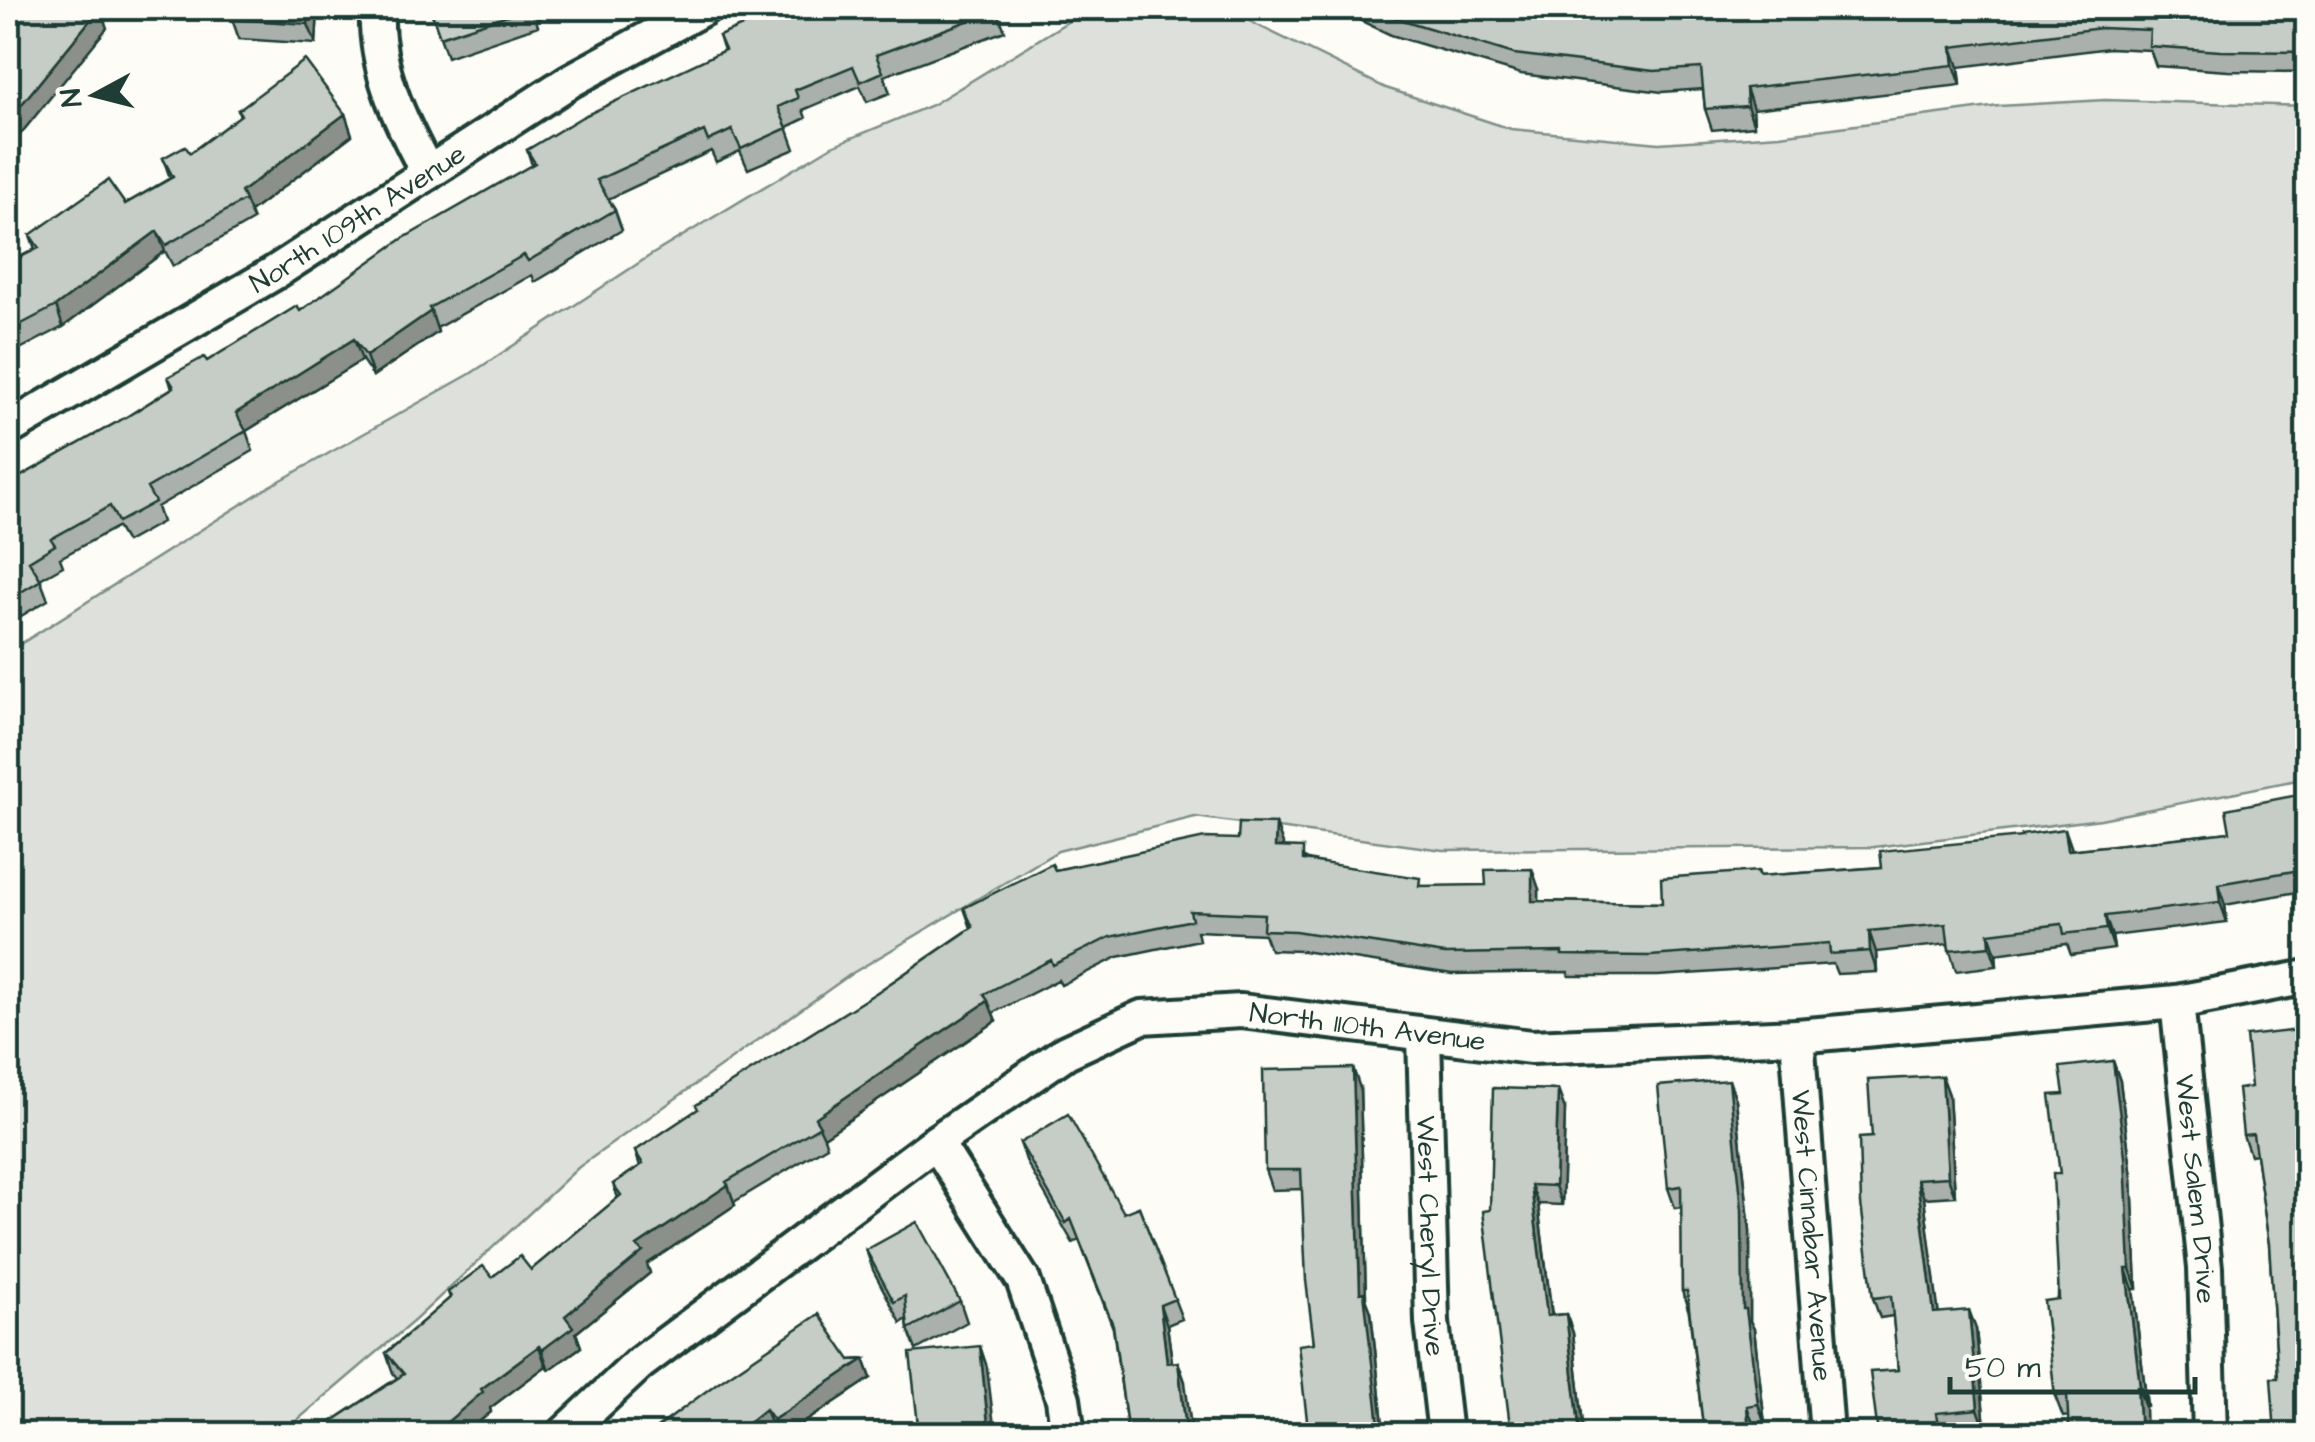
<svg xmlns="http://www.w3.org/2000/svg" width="2315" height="1442" font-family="'Architects Daughter',sans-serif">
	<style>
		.green { fill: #dde0db; stroke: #7e8e88; stroke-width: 2.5 }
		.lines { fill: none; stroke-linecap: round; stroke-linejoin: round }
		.minor-casing { stroke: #1f3d34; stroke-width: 40 }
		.minor { stroke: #fdfcf7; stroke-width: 32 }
		.wall { fill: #aab0ab; stroke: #1f3d34; stroke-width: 2.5 }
		.shaded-wall { fill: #8b908b; stroke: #1f3d34; stroke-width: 2.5 }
		.building { fill: #c6cdc7; stroke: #1f3d34; stroke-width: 2.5 }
		.labels { text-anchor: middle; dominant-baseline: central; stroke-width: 10; stroke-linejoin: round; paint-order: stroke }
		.street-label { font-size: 28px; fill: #1f3d34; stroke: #fdfcf7 }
	</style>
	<rect width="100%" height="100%" fill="#fdfcf7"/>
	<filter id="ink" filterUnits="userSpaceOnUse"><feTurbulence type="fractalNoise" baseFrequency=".01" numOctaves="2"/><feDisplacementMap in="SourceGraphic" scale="20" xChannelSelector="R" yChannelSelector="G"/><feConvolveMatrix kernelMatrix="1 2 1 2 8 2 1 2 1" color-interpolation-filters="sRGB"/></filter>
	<g filter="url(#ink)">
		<path class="green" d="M1090 8H1229L1257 25 1386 88 1511 129 1659 143 1780 135 1999 106 2105 100 2307 106V778L2101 819 1874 847 1443 850 1195 817 1058 851 851 974 579 1167 415 1320 281 1434H8V652L267 488 470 374 651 255 832 146 932 105Z"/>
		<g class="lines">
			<defs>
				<g id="minor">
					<path d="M377 8C374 68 400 121 428 173"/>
					<path id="s1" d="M8 429 274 273 570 81 704 8"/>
					<path id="s2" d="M2177 1002 2205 1268 2210 1434"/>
					<path id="s3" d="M1424 1036 1432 1322 1445 1434"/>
					<path id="s4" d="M1797 1036 1827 1434"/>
					<path d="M936 1142 1023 1280 1063 1399 1068 1434"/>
					<path id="s5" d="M564 1434 639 1364 936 1142 1066 1052 1142 1017 1241 1011 1531 1047 1797 1036 2177 1002 2308 977"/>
				</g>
			</defs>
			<use href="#minor" class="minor-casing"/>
			<use href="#minor" class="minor"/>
		</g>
		<path class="wall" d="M233 8H318L316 44 239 39 232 19Z
			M430 8H559L536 20 538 26 447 57Z
			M996 8 1005 31 884 76 890 93 867 102 860 86 803 110 806 118 787 127 795 149 748 169 740 151 716 162 711 151 608 199 615 210 622 230 535 282 532 275 437 328 438 332 373 376 362 360 246 431 253 451 157 507 162 522 126 542 117 527 60 558 63 566 40 579 48 600 21 616 14 604 8 609V478L16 479 128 416 172 388 168 377 207 361 300 311 532 165 527 150 724 50 719 36 765 21Z
			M1334 8H2308V72L2228 71 2156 66 2150 50 2109 48 1959 67 1961 85 1753 109 1754 126 1712 130 1705 109 1703 89 1662 92 1521 74 1391 35Z
			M238 110 345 114 352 135 250 212 253 220 173 266 165 251 63 327 8 355V263L35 249 30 235 125 204 170 178 163 158 190 153 240 116Z
			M2308 793V916H2305L2297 892 2225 905 2227 922 2112 936 2114 949 2071 955 2067 944 1996 954 1997 966 1956 971 1948 944 1876 952 1877 972 1837 974 1833 964 1658 976H1569L1568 972 1452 974 1302 951 1270 950 1264 934 1197 931 1199 940 1118 957 1061 985 1058 980 993 1013 996 1021 824 1137 827 1146 734 1202 735 1205 647 1264 650 1273 576 1333 581 1347 549 1370 546 1366 490 1408 491 1412 464 1434H313L397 1378 393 1373 386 1353 450 1298 448 1292 492 1277 531 1270 618 1198 613 1184 640 1166 635 1151 876 993 971 928 964 908 1055 870 1238 839 1276 824 1283 848 1308 860 1423 886 1539 889V901L1662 903 1758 871 1760 876 1882 867 2072 850 2230 832Z
			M2308 1029 2278 1378 2269 1244 2256 1154 2250 1155 2243 1135 2251 1087Z
			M2113 1061 2120 1081 2132 1178 2137 1289H2133L2147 1406 2063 1417 2055 1396 2064 1094Z
			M1942 1076 1949 1095 1955 1196 1924 1198 1938 1312 1976 1329 1985 1428 1943 1432V1434H1878L1898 1370 1893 1316 1880 1318 1873 1298 1872 1137Z
			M1360 1088 1366 1299 1371 1312 1384 1434H1307L1308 1428 1314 1343 1302 1189 1272 1190 1265 1170Z
			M1736 1100 1750 1231V1321L1754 1329 1765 1425 1754 1426 1755 1434H1704L1689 1312 1682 1291V1207L1675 1208 1668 1188Z
			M1565 1109 1562 1205 1538 1204 1552 1315 1566 1314 1573 1333 1584 1434 1490 1210Z
			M1020 1143 1124 1213 1139 1207 1182 1319 1167 1325 1172 1363 1178 1362 1185 1382 1128 1434 1113 1328 1079 1240 1073 1243 1027 1163Z
			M866 1250 960 1301 967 1322 916 1350 908 1329 907 1319 901 1323 873 1270Z
			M864 1359 871 1378 787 1434H776L772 1428 764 1434H649L850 1360Z"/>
		<path class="shaded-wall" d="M100 8 107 28 10 147 8 140V121Z
			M309 8H318L316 44 308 24Z
			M1952 47 1959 67 1961 85 1954 65Z
			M1746 88 1753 109 1754 126 1747 106Z
			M345 114 352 135 250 212 241 192Z
			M157 231 165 251 63 327 56 306Z
			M431 311 438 332 373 376 366 356Z
			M354 339 362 360 243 433 236 413Z
			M8 585 14 604 8 609Z
			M1276 824 1283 844 1282 867 1275 847Z
			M2065 829 2072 849 2075 871 2068 850Z
			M1532 869 1539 889V921L1532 901Z
			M2218 884 2225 905 2227 922 2220 902Z
			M2105 916 2112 936 2114 949 2107 929Z
			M1869 931 1876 952 1877 972 1870 951Z
			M1989 933 1996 954 1997 966 1990 946Z
			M988 1001 996 1021 824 1137 815 1118Z
			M2113 1061 2120 1081 2132 1178 2137 1289 2130 1269Z
			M1353 1068 1360 1088 1366 1299 1371 1312 1384 1434H1380L1360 1293Z
			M1942 1076 1949 1095 1955 1196 1948 1177Z
			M1729 1080 1736 1100 1750 1231V1321L1754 1329 1765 1425 1758 1404 1743 1309Z
			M1558 1090 1565 1109 1562 1205 1555 1186Z
			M1917 1179 1924 1198 1941 1332 1934 1313Z
			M728 1185 735 1205 647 1264 650 1273 576 1333 581 1347 549 1370 542 1350 565 1316 637 1246Z
			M1531 1185 1538 1204 1554 1335 1547 1316Z
			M2126 1269 2133 1289 2147 1406 2140 1386Z
			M1160 1305 1167 1325 1175 1384 1167 1363Z
			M1969 1310 1976 1329 1985 1428 1978 1409Z
			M1566 1314 1573 1333 1584 1434H1580Z
			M539 1346 546 1366 490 1408 491 1412 464 1434H433L481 1389Z
			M980 1346 987 1367 995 1434H989Z
			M864 1359 871 1378 787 1434H778L773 1420Z
			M1178 1362 1185 1382 1192 1434 1186 1430Z
			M2137 1386 2145 1407 2146 1434H2140Z
			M1747 1406 1754 1426 1755 1434H1749Z
			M765 1409 772 1428 764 1434H734Z
			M1936 1413 1943 1434H1939Z"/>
		<path class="building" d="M8 8H100L8 121Z
			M233 8H309L308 24 232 19Z
			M430 8H529L440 37Z
			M798 8H996L997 10 876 55 883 72 860 82 853 66 795 90 798 98 778 107 787 128 741 149 732 130 708 141 704 131 597 180 615 210 528 261 524 255 429 308 431 311 366 356 354 339 236 413 246 431 147 488 155 502 118 522 110 506 51 539 55 545 29 561 41 580 14 596 8 585V478L13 475 16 479 128 416 174 387 168 377 204 357 207 361 297 306 300 311 402 239 535 163 527 150 582 117 725 50 719 36 763 17 765 21Z
			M1369 8H2308V52L2220 51 2149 46 2150 30 2101 28 1952 47 1954 65 1746 88 1747 106 1705 109 1701 68 1654 71 1514 54 1383 14Z
			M305 60 345 114 241 192 245 200 166 245 157 231 56 306 8 331V263L39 248 30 235 108 180 125 204 173 177 163 158 185 146 190 153 241 115 238 110Z
			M2308 793V894L2298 896 2294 871 2218 884 2220 902 2105 916 2107 929 2064 934 2062 924 1989 933 1990 946 1949 950 1946 924 1869 931 1870 951 1830 954 1829 943 1650 956 1562 955V952L1445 954 1295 931 1263 930 1264 914 1190 911 1192 920 1110 937 1053 965 1051 960 984 994 988 1001 815 1118 820 1126 726 1182 728 1185 637 1246 643 1252 565 1316 573 1327 542 1350 539 1346 481 1389 483 1392 433 1434H313L404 1374 386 1353 451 1297 448 1292 483 1266 492 1277 520 1256 531 1270 621 1195 613 1184 643 1164 635 1151 698 1109 696 1105 876 993 973 927 964 908 1052 864 1055 870 1205 838 1238 839 1239 823 1276 824 1275 847 1303 848V860L1420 878 1419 886 1486 885 1485 870 1532 869V901L1662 903 1661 878 1758 871 1759 876 1882 867 1880 851 2022 837 2021 835 2065 829 2068 850 2230 832 2226 809Z
			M2308 1029V1434H2275L2271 1378H2278L2269 1244 2253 1134 2243 1135 2238 1089 2251 1087 2246 1036Z
			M2113 1061 2125 1157 2130 1269H2126L2140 1386H2137L2140 1434H2069L2067 1395 2055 1396 2044 1301 2059 1299 2053 1174H2060L2050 1095 2064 1094 2060 1067Z
			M1353 1068 1360 1293 1364 1292 1380 1434H1307L1306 1428H1308L1298 1345 1314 1343 1306 1281 1301 1170H1265L1263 1070Z
			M1942 1076 1948 1177 1917 1179 1934 1313 1969 1310 1978 1409 1936 1413 1939 1434H1878L1870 1372 1898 1370 1891 1296 1873 1298 1861 1204 1859 1138 1872 1137 1868 1080Z
			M1729 1080 1742 1210 1743 1309H1746L1758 1404 1747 1406 1749 1434H1704L1687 1291H1682L1681 1186 1668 1188 1658 1086Z
			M1493 1088 1558 1090 1555 1186 1531 1185 1547 1316 1566 1314 1580 1434H1511L1483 1211 1490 1210Z
			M1068 1114 1124 1213 1139 1207 1175 1299 1160 1305 1167 1363 1178 1362 1186 1430 1201 1428 1202 1434H1128L1113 1325 1071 1219 1066 1223 1020 1143Z
			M917 1222 960 1301 908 1329 905 1296 894 1302 866 1250Z
			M819 1314 850 1360 864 1359 773 1420 765 1409 734 1434H649L717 1383Z
			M980 1346 989 1434H919L910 1353Z"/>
	</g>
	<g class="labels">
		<g class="street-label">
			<text stroke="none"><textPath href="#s1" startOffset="408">North 109th Avenue</textPath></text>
			<text stroke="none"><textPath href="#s5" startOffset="942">North 110th Avenue</textPath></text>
			<text stroke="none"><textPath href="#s2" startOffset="188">West Salem Drive</textPath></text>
			<text stroke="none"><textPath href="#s3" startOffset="200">West Cheryl Drive</textPath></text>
			<text stroke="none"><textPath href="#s4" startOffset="200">West Cinnabar Avenue</textPath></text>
		</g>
	</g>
	<rect width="2315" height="1442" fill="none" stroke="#fdfcf7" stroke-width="40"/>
	<rect x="20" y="20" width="2275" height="1402" fill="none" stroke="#1f3d34" stroke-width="4" filter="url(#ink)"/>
	<g transform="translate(95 95) rotate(263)" stroke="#fdfcf7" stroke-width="8" paint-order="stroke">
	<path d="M0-8L18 38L0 25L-18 38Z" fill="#1f3d34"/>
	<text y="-15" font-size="28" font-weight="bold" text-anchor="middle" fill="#1f3d34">N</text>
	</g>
	<path d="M1950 1377v15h245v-15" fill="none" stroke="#1f3d34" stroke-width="5"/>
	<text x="1965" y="1377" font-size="30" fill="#1f3d34" stroke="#fdfcf7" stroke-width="8" paint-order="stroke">50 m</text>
</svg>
